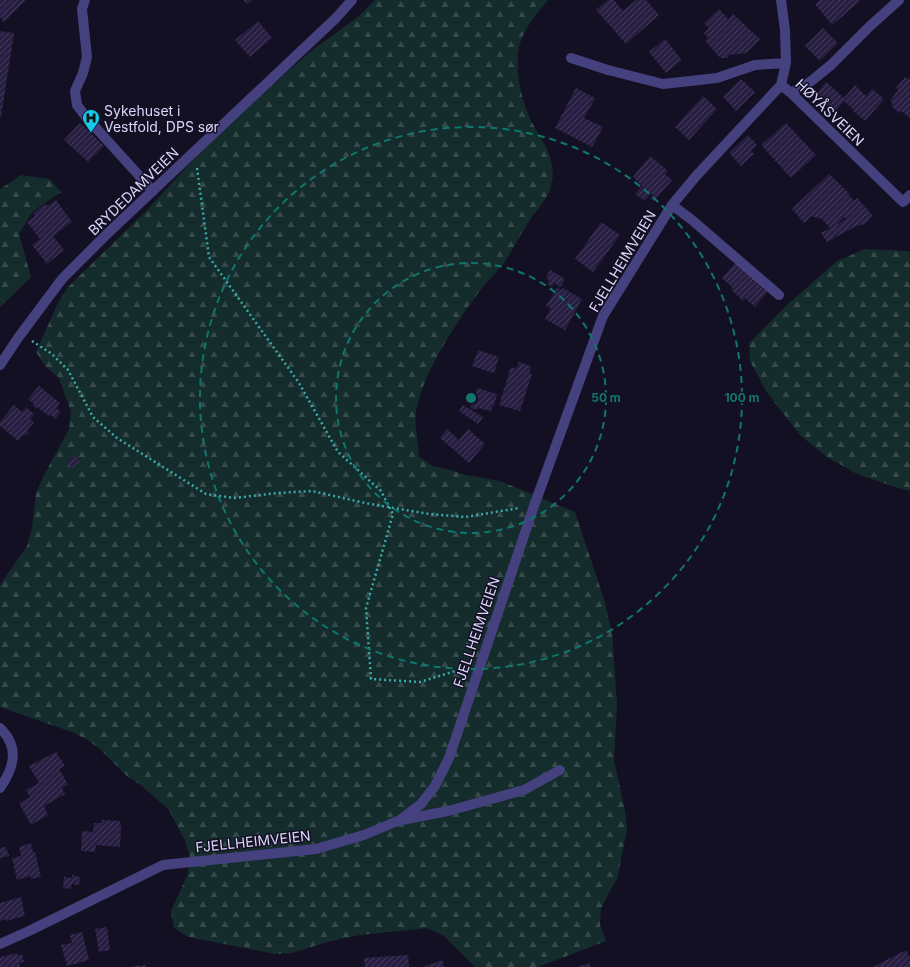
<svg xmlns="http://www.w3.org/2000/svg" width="910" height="967" font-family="Inter,sans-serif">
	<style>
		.forest { fill: url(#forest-firs) }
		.building { fill: url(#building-hatch); fill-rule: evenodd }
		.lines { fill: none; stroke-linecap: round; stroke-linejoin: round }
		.path { stroke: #3aabaa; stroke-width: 2.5; stroke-dasharray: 2 3; stroke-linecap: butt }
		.minor { stroke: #45407e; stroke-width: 10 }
		.ring { fill: none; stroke: #0f766e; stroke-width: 2; stroke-dasharray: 7 5 }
		.labels { text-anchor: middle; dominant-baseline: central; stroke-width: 3; stroke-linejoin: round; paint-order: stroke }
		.poi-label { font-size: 14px; fill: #dcd6fb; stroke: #141023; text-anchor: start }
		.street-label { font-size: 14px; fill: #dcd6fb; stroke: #141023 }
		.centre { fill: #0f766e; stroke: #141023; stroke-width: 2 }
		.ring-label { font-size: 12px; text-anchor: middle; font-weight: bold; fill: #0f766e; stroke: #141023; stroke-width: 3; stroke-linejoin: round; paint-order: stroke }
	</style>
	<defs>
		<pattern id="forest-firs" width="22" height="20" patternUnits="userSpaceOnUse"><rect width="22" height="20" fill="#142c2c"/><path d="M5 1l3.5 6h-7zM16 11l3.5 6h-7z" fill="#364a4c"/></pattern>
		<pattern id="building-hatch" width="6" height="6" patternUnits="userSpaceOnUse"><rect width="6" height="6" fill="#271e42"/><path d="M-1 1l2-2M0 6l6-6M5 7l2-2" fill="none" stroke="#463e5e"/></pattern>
	</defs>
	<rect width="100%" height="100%" fill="#141023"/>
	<path class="forest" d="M375 0H548C537 13 526 26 520 43 513 68 522 106 535 128 547 148 558 165 550 190 547 199 530 218 525 228 517 240 511 253 503 264 496 273 488 280 481 289 457 322 427 366 417 406 413 422 418 440 419 457L433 466 450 470 466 475 500 481 575 512 604 599 612 633 617 704 614 760 625 811 627 829 617 879 608 894 601 909 600 925 606 941 538 967H475L443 935 427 928 360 935 327 942 292 953 275 954 189 937 174 928 171 911 187 876 191 860 185 841 169 810 142 786 127 776 101 750 88 740 72 732 0 707V585L27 546 32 528 36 493 43 477 69 429 71 412 59 378 46 367 36 352 58 303 67 288 148 209 213 138 312 50 358 17Z
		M21 175 50 179 61 192 32 212 19 234 31 277 0 307V189Z
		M865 249 907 251 910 252V491L895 487 857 474 827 457 800 435 766 391 750 361 749 343 787 305 837 261Z"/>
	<path class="building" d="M0 0H26L4 22 0 17Z
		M243 0H252L247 4Z
		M608 0H614L623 11 636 0H646L659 15 626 44 596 10Z
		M820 0H861L832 25 815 4Z
		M719 9 728 19 733 14 760 39 746 53 729 55 728 58H720L705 41 708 38 704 33 709 28 704 23Z
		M258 21 272 38 250 57 235 40Z
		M823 28 838 43 820 61 805 46Z
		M0 31 14 33 1 117H0Z
		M665 39 682 60 666 73 649 52Z
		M905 77 908 79 910 77V118L901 111 899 113 891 106 893 104 890 101 898 90 896 88Z
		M741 79 755 92 736 111 723 97Z
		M826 82 844 98 855 85 866 96 872 89 884 99 865 121 853 111 854 110 844 101 835 112 815 95Z
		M576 88 595 98 584 118 603 127 592 147 555 128Z
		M703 96 717 109 689 140 675 127Z
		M80 123 104 146 88 162 64 140Z
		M786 123 816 155 791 178 761 145Z
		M748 135 757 145 751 151 754 154 741 166 729 153Z
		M650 156 668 171 665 174 672 180 654 201 650 198 653 195 651 193 645 201 635 194 642 186 633 177Z
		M829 174 849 193 848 194 854 201 857 198 873 216 865 224 854 227 827 242 821 233 830 228 822 219 811 216 804 223 792 209ZM844 217 846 219 836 225Z
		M56 200 72 222 53 236 64 250 47 264 32 245 40 239 27 222 35 216 33 213 45 204 47 206Z
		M601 222 620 235 593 272 575 259Z
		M736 262 769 290 755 307 745 298 743 301 731 290 733 288 722 278Z
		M550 270 565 279 560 287 554 283 552 287 547 284 549 280 546 278Z
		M557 288 561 290 563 288 582 299 565 330 545 319 551 308 546 306Z
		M478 350 499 357 494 373 472 366Z
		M519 362 531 366 529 373 532 374 520 411 499 405 511 367 516 369Z
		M39 386 60 403 56 408 61 412 55 419 51 415 49 416 37 407 36 408 33 406 34 404 28 399Z
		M477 388 497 394 494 406 493 405 491 411 478 408V410L470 408Z
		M14 405 22 412 26 407 34 414 30 419 34 422 27 431 29 432 25 436 24 434 18 441 0 426V422Z
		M463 405 483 417 478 424 459 411Z
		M447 429 459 440 468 429 485 444 469 463 440 438Z
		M74 455 80 461 72 468 67 462Z
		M56 752 65 766 59 769 68 784 62 788 65 794 44 806 48 815 31 825 19 803 30 797 26 790 39 783 29 766Z
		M102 820 120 821V824H121L120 847 96 845 95 852 81 851 82 831 93 832 94 823H102Z
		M31 843 33 852H35L41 877 31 879V876L17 880 12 858 21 856 19 847Z
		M6 847 9 856 0 858V848Z
		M72 875 80 877 79 885 72 884 71 889 63 888 64 877 72 878Z
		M21 897 25 916 6 921V919L0 921V903Z
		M107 927 110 950 99 952 95 929Z
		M82 932 89 960 67 966 61 945 72 943 70 935Z
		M906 950 910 958V967H873Z
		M17 953V955L22 954 24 962 19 963 20 967H0V957Z
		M408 955 409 967H365L364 958Z
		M442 960 444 967H423Z
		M589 963 591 967H577Z
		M146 965V967H133V966Z"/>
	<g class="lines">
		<path class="path" d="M197 168 209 257 299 383 338 452 381 491 393 514 366 608 371 679 420 682 465 668
			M32 341 52 354 68 370 93 417 117 438 206 494 234 498 278 493 312 491 365 503 429 514 465 517 519 508"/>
		<path class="minor" d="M85 0 82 9 87 57 83 73 75 91 77 105 86 117 153 191
			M781 0 785 30 786 63 781 85
			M571 58 608 70 663 84 717 78 755 65 786 63
			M781 85 791 93 903 202 910 195
			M791 93 810 82 831 65 870 26 899 0
			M672 205 692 220 779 295
			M0 365 18 338 62 279 108 233 336 18 352 0
			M0 728C20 747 14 768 0 788
			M402 820 448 811 524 790 560 770
			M0 944 29 931 163 865 316 849 364 835 400 820 421 804 435 786 449 758 534 506 603 316 672 205 697 175 781 85"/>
	</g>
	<g class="ring">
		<circle cx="471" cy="398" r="135"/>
		<circle cx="471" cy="398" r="271"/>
	</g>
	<defs>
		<symbol id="hospital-pin" viewBox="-11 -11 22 30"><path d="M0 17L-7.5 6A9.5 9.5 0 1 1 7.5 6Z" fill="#15cae8" stroke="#141023"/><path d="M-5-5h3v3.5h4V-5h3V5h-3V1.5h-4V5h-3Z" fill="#111"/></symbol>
	</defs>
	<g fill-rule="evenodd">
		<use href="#hospital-pin" x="81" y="108" width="20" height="27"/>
	</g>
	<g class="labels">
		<g class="poi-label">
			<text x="104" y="110">Sykehuset i<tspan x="104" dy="16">Vestfold, DPS sør</tspan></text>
		</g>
		<g class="street-label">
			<text transform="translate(830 112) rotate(44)">HØYÅSVEIEN</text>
			<text transform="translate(133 191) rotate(-44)">BRYDEDAMVEIEN</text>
			<text transform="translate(622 261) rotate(-59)">FJELLHEIMVEIEN</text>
			<text transform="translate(476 632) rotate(-71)">FJELLHEIMVEIEN</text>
			<text transform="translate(253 841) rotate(-6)">FJELLHEIMVEIEN</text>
		</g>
	</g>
	<circle cx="471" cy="398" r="6" class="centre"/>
	<g class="ring-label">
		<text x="606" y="402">50 m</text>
		<text x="742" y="402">100 m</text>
	</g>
</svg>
